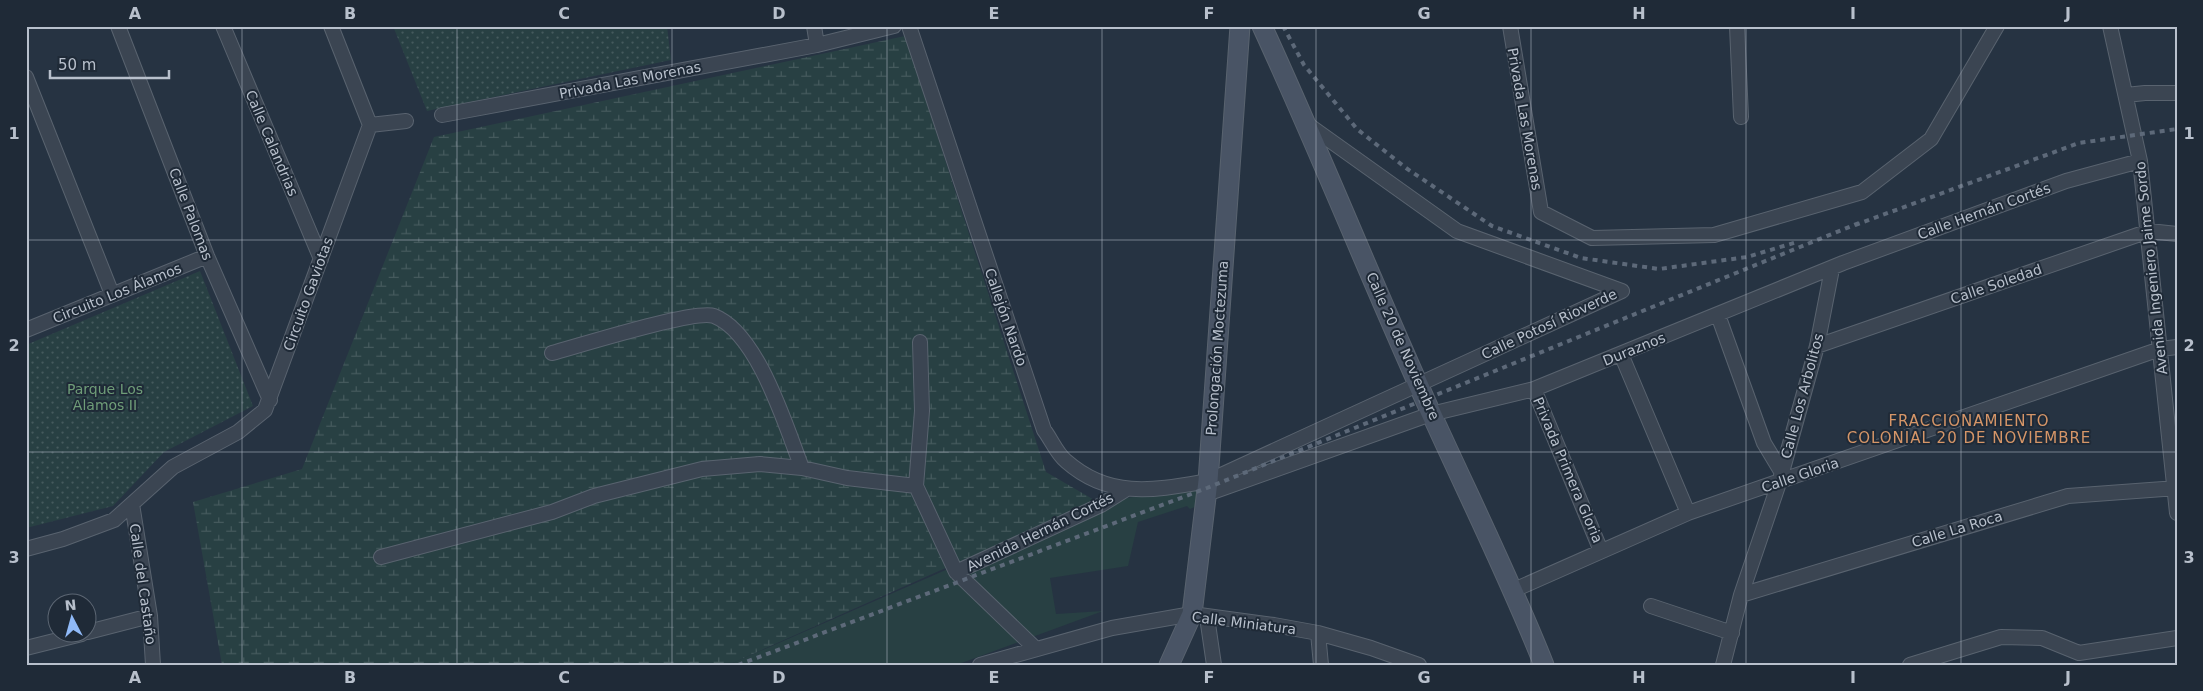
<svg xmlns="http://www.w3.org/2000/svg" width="2203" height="691" font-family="'DejaVu Sans',sans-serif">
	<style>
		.grass { fill: #284043 }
		.wetland { fill: url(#wetland-marsh) }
		.park { fill: url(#park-dots) }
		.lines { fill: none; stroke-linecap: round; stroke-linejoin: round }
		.street-casing { stroke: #59636f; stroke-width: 16 }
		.secondary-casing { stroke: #59636f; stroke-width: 21 }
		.street { stroke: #3b4552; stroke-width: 14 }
		.secondary { stroke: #495465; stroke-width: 19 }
		.rail { stroke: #5d6979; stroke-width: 4; stroke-dasharray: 5 5; stroke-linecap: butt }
		.grid { fill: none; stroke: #b8c0cc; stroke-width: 1; stroke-opacity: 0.55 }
		.labels { text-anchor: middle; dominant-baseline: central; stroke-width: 4; stroke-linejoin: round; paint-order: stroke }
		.street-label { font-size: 14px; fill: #b8c0cc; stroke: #1f2a37 }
		.park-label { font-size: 14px; fill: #6f9d78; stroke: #1f2a37 }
		.neighbourhood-label { font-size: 15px; letter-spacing: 1px; fill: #d69668; stroke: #1f2a37 }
		.neatline { fill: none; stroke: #b8c0cc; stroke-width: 2 }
		.grid-label { font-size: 16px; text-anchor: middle; font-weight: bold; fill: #b8c0cc }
	</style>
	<defs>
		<pattern id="wetland-marsh" width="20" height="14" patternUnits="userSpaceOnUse" patternTransform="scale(1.25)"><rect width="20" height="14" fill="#284043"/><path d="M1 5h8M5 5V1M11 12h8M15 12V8" fill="none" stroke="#455a5d"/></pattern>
		<pattern id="park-dots" width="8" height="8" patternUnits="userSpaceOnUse" patternTransform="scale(1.25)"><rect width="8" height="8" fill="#284043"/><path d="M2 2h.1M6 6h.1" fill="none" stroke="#455a5d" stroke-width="1.8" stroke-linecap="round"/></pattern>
	</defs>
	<rect width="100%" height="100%" fill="#263342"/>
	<path class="grass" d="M1200 485 1202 504 1190 509 1187 506 1138 522 1128 566 1050 578 1056 614 1103 611 956 665H728L957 565 1088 505Z"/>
	<path class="wetland" d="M905 36 1046 472 1096 501 728 665H222L193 502 302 469 434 137Z"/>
	<path class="park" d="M393 26H667L671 60 427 111Z
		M200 271 253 406 164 452 113 506 26 528V345Z"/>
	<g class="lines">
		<defs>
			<path id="street" d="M118 26 207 256 270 400
				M223 26 321 259
				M814 26 817 45
				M909 26 1044 430C1051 439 1057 454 1066 461 1110 500 1156 490 1208 481L1622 291
				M1510 26 1541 212 1592 238 1714 235 1862 192 1931 139 1997 26
				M1737 26 1741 117
				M2110 26 2140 161 2177 513
				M26 77 112 294
				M2126 95 2145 93H2177
				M442 115 817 45 894 26
				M1307 124 1457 231 1622 291
				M370 125 406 121
				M1718 315 1764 443 1782 473
				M26 330 207 256
				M920 342 922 411 916 486 956 572 1036 649
				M1817 346 2149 231 2177 234
				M552 353C578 346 695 309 714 316 758 333 786 427 802 468
				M1621 354 1688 513
				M1534 389 1601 551
				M1204 495 1431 414 1534 389 1843 263 2066 181 2140 161
				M132 504 150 616 153 665
				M26 549 63 539 114 520 173 467 238 432 265 410 370 125 331 26
				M381 557 552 512 594 496 702 469 760 464 802 468 847 478 916 486
				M956 572 1101 505 1125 490
				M1514 590 1688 513 2160 349 2177 347
				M1741 595 2068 496 2177 488
				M1651 606 1732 633
				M1207 617 1214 665
				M88 632 150 616
				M1318 633 1321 665
				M26 648 82 634
				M980 665 1112 628 1192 614 1274 625 1318 633 1371 648 1419 665
				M1723 665 1741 595 1779 483 1817 346 1832 269
				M1910 665 2001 637 2042 638 2079 653 2177 638"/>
			<path id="secondary" d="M1262 26C1321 154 1373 285 1431 413 1469 497 1510 579 1544 665
				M1169 665 1192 614 1208 481 1240 26"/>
		</defs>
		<use href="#street" class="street-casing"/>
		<use href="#secondary" class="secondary-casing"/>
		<use href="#street" class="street"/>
		<use href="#secondary" class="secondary"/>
		<path class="rail" d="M1283 26 1304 65 1357 129 1406 168 1492 226 1581 258 1659 269 1747 257 1797 242
			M1855 225 2079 143 2177 129
			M738 665 1207 488 1859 223"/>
	</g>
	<path class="grid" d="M242 26V665M457 26V665M672 26V665M887 26V665M1102 26V665M1316 26V665M1531 26V665M1746 26V665M1961 26V665M26 240H2177M26 452H2177"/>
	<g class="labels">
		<g class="street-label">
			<text transform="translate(630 80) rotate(-11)">Privada Las Morenas</text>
			<text transform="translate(1525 119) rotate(80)">Privada Las Morenas</text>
			<text transform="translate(272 143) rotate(67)">Calle Calandrias</text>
			<text transform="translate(1984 211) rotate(-20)">Calle Hernán Cortés</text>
			<text transform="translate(191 214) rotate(69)">Calle Palomas</text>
			<text transform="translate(2151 268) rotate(-96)">Avenida Ingeniero Jaime Sordo</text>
			<text transform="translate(1996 284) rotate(-19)">Calle Soledad</text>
			<text transform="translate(117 293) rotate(-22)">Circuito Los Álamos</text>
			<text transform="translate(308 294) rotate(-70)">Circuito Gaviotas</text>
			<text transform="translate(1006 317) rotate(71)">Callejón Nardo</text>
			<text transform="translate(1549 324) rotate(-25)">Calle Potosí Rioverde</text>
			<text transform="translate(1403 346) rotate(66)">Calle 20 de Noviembre</text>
			<text transform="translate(1217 348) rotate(-86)">Prolongación Moctezuma</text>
			<text transform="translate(1634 349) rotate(-22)">Duraznos</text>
			<text transform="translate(1802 396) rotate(-75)">Calle Los Arbolitos</text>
			<text transform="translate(1568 470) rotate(67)">Privada Primera Gloria</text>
			<text transform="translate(1800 475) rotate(-19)">Calle Gloria</text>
			<text transform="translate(1957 529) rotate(-17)">Calle La Roca</text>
			<text transform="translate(1040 532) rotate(-26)">Avenida Hernán Cortés</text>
			<text transform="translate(143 584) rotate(82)">Calle del Castaño</text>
			<text transform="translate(1244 623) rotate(7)">Calle Miniatura</text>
		</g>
		<g class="park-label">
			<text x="105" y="389">Parque Los<tspan x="105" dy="16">Alamos II</tspan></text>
		</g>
		<g class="neighbourhood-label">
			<text x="1969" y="421">FRACCIONAMIENTO<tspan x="1969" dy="17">COLONIAL 20 DE NOVIEMBRE</tspan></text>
		</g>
	</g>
	<rect width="2203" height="691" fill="none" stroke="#1f2a37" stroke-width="55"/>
	<g transform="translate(72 618) rotate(354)"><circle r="24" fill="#1f2a37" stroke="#5c6673"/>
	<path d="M0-4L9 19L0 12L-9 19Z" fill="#90baf8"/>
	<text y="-8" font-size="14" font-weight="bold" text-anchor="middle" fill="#b8c0cc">N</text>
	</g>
	<path d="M50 70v8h119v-8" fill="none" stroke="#b8c0cc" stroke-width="2.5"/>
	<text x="58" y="70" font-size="15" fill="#b8c0cc" stroke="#1f2a37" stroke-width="4" paint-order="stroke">50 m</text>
	<rect x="28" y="28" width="2148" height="636" class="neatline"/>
	<g class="grid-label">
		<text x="135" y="19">A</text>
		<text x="350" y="19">B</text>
		<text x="564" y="19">C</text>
		<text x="779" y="19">D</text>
		<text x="994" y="19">E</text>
		<text x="1209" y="19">F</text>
		<text x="1424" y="19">G</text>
		<text x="1639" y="19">H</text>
		<text x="1853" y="19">I</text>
		<text x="2068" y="19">J</text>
		<text x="14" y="139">1</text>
		<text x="2189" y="139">1</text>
		<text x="14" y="351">2</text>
		<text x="2189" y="351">2</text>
		<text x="14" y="563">3</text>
		<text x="2189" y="563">3</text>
		<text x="135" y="683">A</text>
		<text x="350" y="683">B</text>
		<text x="564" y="683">C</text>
		<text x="779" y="683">D</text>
		<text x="994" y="683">E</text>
		<text x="1209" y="683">F</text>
		<text x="1424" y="683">G</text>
		<text x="1639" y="683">H</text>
		<text x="1853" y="683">I</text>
		<text x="2068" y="683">J</text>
	</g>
</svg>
